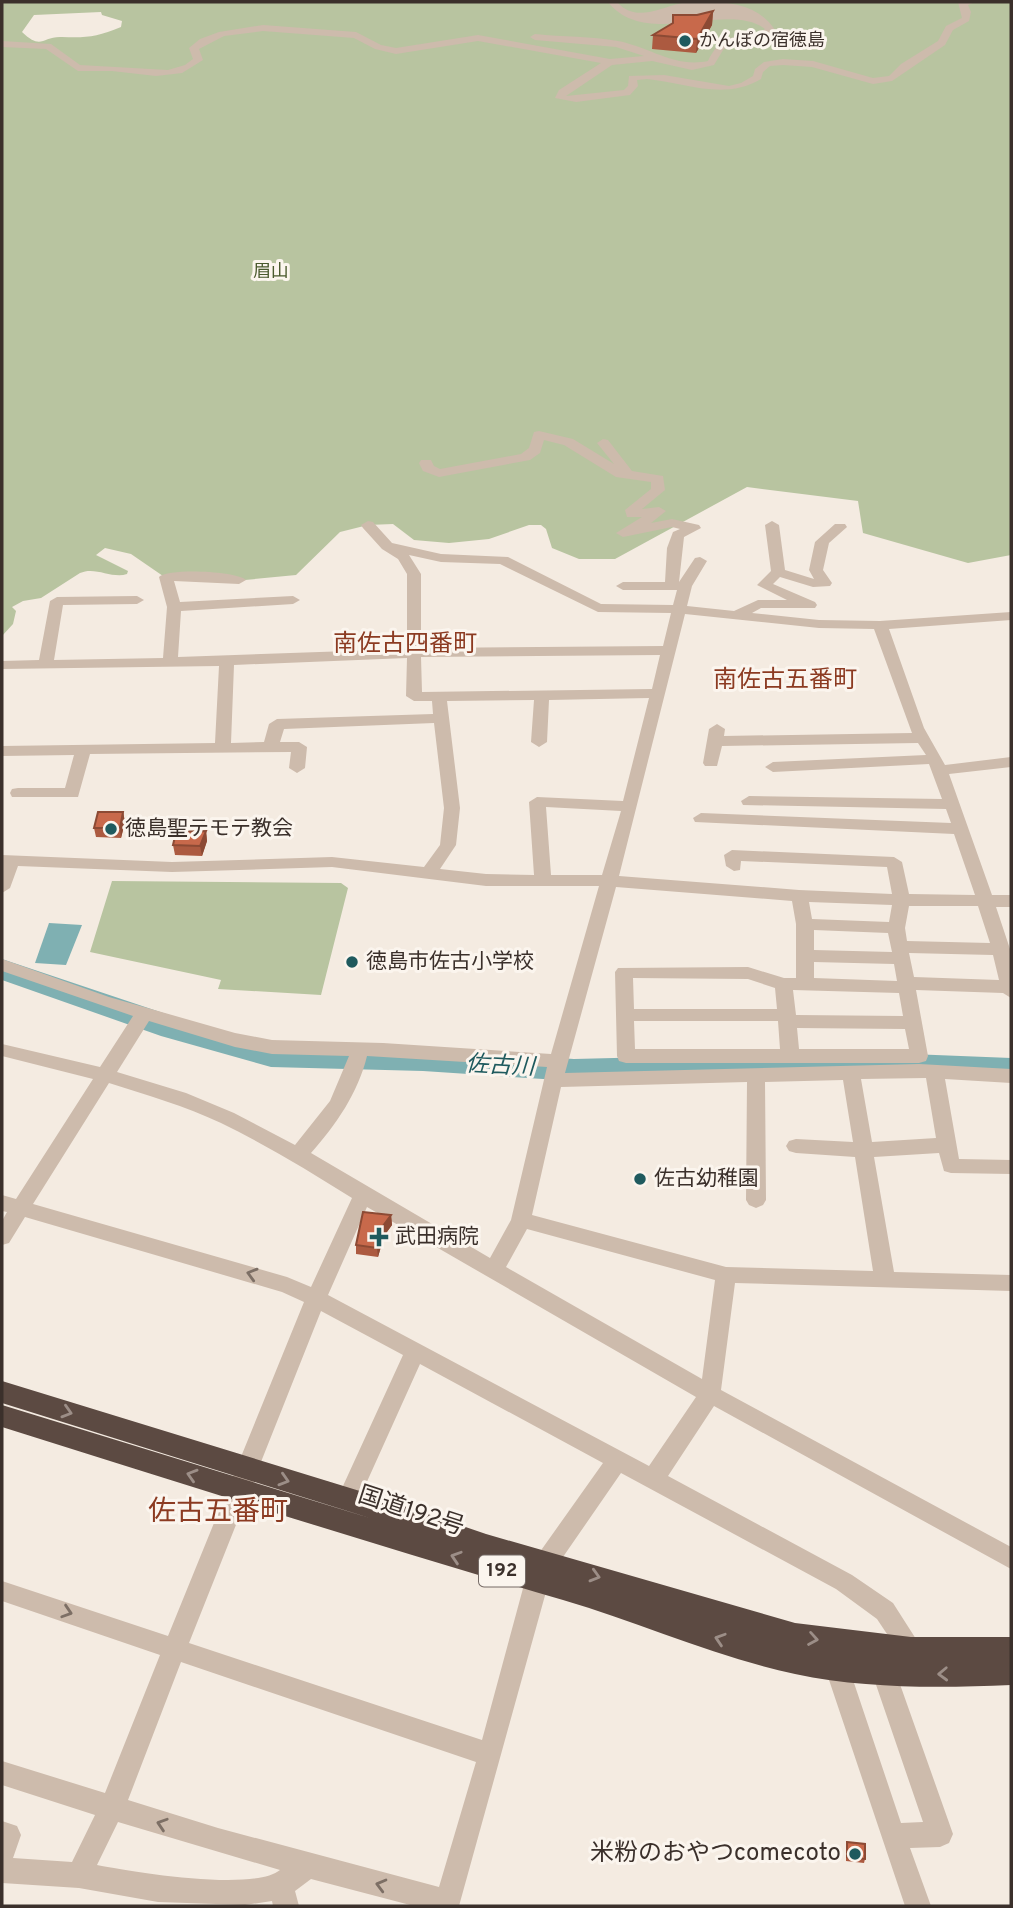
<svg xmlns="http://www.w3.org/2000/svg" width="1013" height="1908" font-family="Overpass,'Noto Sans JP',sans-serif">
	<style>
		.green { fill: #b8c4a0; fill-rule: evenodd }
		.water { fill: #7fb0b2 }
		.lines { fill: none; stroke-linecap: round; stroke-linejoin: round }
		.river { fill: #7fb0b2; fill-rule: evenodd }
		.minor { fill: #cdbbac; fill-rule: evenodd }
		.highway { fill: #5c4a42; fill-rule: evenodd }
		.wall { fill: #ac5a40 }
		.shaded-wall { fill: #8c4a34 }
		.building { fill: #c8694b; stroke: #8c4a34; stroke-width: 2 }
		.oneway { stroke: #7d6f65 }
		.oneway2 { stroke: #9c8e87 }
		.poi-dot { fill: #1f5a5e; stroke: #fbf5ee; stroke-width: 2.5 }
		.labels { text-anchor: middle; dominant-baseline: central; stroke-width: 6; stroke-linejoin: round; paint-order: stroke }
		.far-poi-label { font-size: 18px; fill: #3b302b; stroke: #fbf5ee; text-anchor: start }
		.far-park-label { font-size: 18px; fill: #4a5a2e; stroke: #fbf5ee }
		.shield { fill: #fbf5ee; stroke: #756b66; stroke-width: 2 }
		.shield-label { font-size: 19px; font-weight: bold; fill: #3b302b }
		.poi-label { font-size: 21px; fill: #3b302b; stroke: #fbf5ee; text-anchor: start }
		.water-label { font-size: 23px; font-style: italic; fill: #1f5a5e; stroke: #fbf5ee }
		.quarter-label { font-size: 24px; fill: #8c3b22; stroke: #fbf5ee }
		.near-street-label { font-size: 24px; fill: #3b302b; stroke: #fbf5ee }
		.near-poi-label { font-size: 24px; fill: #3b302b; stroke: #fbf5ee; text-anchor: end }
		.near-quarter-label { font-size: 28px; fill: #8c3b22; stroke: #fbf5ee }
	</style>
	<rect width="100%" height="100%" fill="#f4ebe1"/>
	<path class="green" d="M2 2H1011V555L968 563 863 533 858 501 747 487 615 559H579L552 548 546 529 541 525H529L489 539 449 543 414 540 393 524 368 525 340 532 296 575 245 580 163 576 131 554 105 548 96 555 128 571 127 574C112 579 95 566 80 573L41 598 23 601 12 607 16 611 13 624 2 636ZM101 12 102 15 122 21 121 27C97 37 86 38 62 37 42 36 42 51 22 32L34 15Z
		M112 881 341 883 348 888 321 995 218 989 221 980 90 952Z"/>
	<path class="water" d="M49 923 82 925 66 965 35 963Z"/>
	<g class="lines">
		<path class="river" d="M2 959 181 1019 271 1045 423 1049 574 1059 860 1052 1011 1058V1080L860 1074 574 1081 423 1071 271 1067 161 1036 2 980Z"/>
		<path class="minor" d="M608 2H617C636 23 659 8 682 3 716 0 756 0 775 30L763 39 732 43 723 50 714 65 692 70 652 61 612 65 566 96 624 90 628 86 629 76 664 75 729 86 741 83 753 76 755 69 764 62 783 59 813 61 873 78 889 76 901 64 938 41 946 26 962 18 958 2H975L968 5 971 12 969 21 953 30 945 45 892 81 873 84 812 67 783 65 770 66 763 72 761 79C724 101 687 83 647 79L637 80 638 86 630 95 576 102 555 98 559 90 601 63 478 41 396 54 375 49 354 38 263 31 224 36 199 49 203 60 182 73 156 76 112 71H78L46 49 2 47V41L51 44 80 65 168 70 185 65 193 59 189 48 200 39 219 32 263 25 356 32 381 45 396 48 478 35 610 59 644 56 616 47 535 40 530 37 535 34C563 37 591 36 618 41 650 47 674 68 708 61 728 22 741 47 765 29 727 0 646 50 608 2Z
			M539 431 573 439 614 464 597 443 603 439 608 440 632 471 663 476 665 490 642 509 659 507 666 511 651 523 672 519 699 525 701 528 684 537 679 582 695 558 700 557 707 561 692 586 687 606 734 611 758 600H787L757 585 771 571 765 525 772 521 779 525 785 570 814 579 809 570 815 542 835 524H845L847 527 829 543 823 570 832 583 830 586 813 587 780 577 773 584 815 602 817 605 815 608H761L752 613 819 620 880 621 1011 612V620L889 629 924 728 945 765 1011 757V767L949 774 992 895H1011V907H996L1010 949 1011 998 1003 993 916 990 928 1056 926 1061 919 1063H626L619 1061 617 1056 615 972 618 968 748 967 784 978H796V924L792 901 616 887 565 1073 919 1064 1011 1069V1083L945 1079 959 1159 1011 1160V1174L951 1173 944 1171 939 1153 874 1157 894 1272 1011 1275V1291L735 1283 721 1390 1011 1547V1569L714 1406 668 1476 852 1575 893 1603 923 1650 919 1658 911 1661 903 1658 877 1619 836 1589 621 1473 554 1570 549 1581 459 1906H414L311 1879 295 1891 299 1906H273L272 1901 245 1905 158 1902 79 1888 2 1883V1821L17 1826 21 1835 13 1858 72 1862 95 1815 2 1785V1761L105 1793 160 1655 2 1601V1581L168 1636 304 1302 282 1292 25 1217 9 1243 2 1245V1221L7 1212 2 1211V1195L16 1199 93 1079 2 1056V1044L100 1067 133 1016 2 971V959L109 997 235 1033 272 1040 383 1043 551 1054 599 886H486L332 867 172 872 18 866 10 888 2 893V855L172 862 332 857 424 867 440 845 444 808 434 723 284 729 280 742H299L307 747 305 768 297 773 289 768 291 752 90 754 78 797H12L10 793 12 789 18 788H65L74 755 2 756V746L215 743 219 666 2 669V661L39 660 50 601 57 597 137 596 144 600 137 604 63 605 54 660 163 658 167 607 159 577C169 568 236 571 246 580L239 584 174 581 180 602 293 596 300 600 293 604 181 611 178 657 407 649V574L398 559 382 549 363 528 361 525 368 521 373 522 392 543 441 554 508 557 601 604 673 605 677 590H623L616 586 623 582H665L667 548 673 532 680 529 672 527 623 537 616 533 642 517H627L625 510 651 489V482L616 477 564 445 544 440 540 453 530 460 439 477 423 471 419 463 421 460H431L434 466 440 469 521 454 529 448 534 432ZM409 555 441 562 500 564 598 612 671 613 663 646 421 648V574ZM685 614 819 628 874 629 912 733 724 736 725 729 717 724 709 729 703 763 705 766H717L722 746 918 743 926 755 773 762 765 767 773 772 929 764 942 799 749 796 741 801 743 805 946 809 951 823 701 813 693 818 695 822 954 834 975 895 909 894 902 862 894 857 732 850 724 855 726 866 734 871 740 870 741 861 887 867 892 894 799 890 619 876ZM660 655 652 689 422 692 421 657ZM407 658 406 696 414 701H432L433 714 277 719 269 724 264 742 231 743 234 665ZM649 698 623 801 537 797 529 802 534 875 486 874 440 869 456 845 460 808 447 701 534 700 531 742 539 747 547 742 549 700ZM546 807 621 811 602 875H551ZM809 902 892 905 889 922 812 919ZM909 906H978L990 943 907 941 905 928ZM814 930 888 933 892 952 814 950ZM909 953 993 955 999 980 914 977ZM814 962 894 964 897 981 814 978ZM633 978 748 979 775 988 777 1009H634ZM793 990 899 993 903 1016 796 1015ZM149 1021 235 1047 272 1054 349 1056 330 1101 295 1145 234 1113 186 1093 117 1072ZM634 1021H778L780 1049H635ZM797 1028 905 1029 909 1049H799ZM367 1056 547 1067 511 1220 490 1258 311 1153C336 1125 358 1093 367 1056ZM926 1078 936 1138 872 1142 861 1079ZM843 1080 853 1142 796 1139 789 1141 786 1146 789 1151 796 1153 855 1157 873 1271 726 1267 532 1215 561 1087 747 1082 746 1200 749 1205 756 1208 763 1205 766 1200 765 1082ZM109 1083C147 1095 185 1106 221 1123 266 1145 309 1171 352 1198L311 1287 287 1277 33 1204ZM367 1207 696 1397 649 1466 328 1295ZM527 1229 715 1280 702 1379 506 1267ZM321 1311 403 1355 337 1499 340 1506 348 1509 356 1506 420 1364 603 1463 537 1556 525 1581 482 1740 189 1643ZM181 1662 476 1762 439 1887 218 1828 128 1800ZM118 1822 280 1870C253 1892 133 1872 97 1865Z
			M837 1657 845 1660 849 1668 901 1823 923 1822 872 1673 876 1665 884 1662 892 1665 896 1673 953 1834 949 1843 940 1847 910 1848 931 1906H905L825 1668 829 1660Z"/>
		<path class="highway" d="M2 1381 363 1492 486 1534 795 1623 911 1637H1011V1685C940 1688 866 1689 795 1674 716 1657 641 1623 563 1600 375 1545 189 1486 2 1427V1405L373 1519 2 1403Z"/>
	</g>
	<path class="wall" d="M713 11 712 25 696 53 652 49 653 35 697 15Z
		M123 812 125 822 121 838 96 837 94 828Z
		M206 831 207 841 202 856 175 855 173 845Z
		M391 1215 392 1225 384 1236 378 1257 356 1254V1245Z
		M847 1842 865 1859 864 1863 846 1861V1846Z"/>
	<path class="shaded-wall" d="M713 11 712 25 696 53 697 39Z
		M123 812 125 822 121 838 120 828Z
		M206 831 207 841 202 856 200 846Z
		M391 1215 392 1225 384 1236 378 1257 377 1248 383 1226Z"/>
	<path class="building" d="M713 11 697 39 653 35 673 23V15H697Z
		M98 812H123L120 828H94Z
		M206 831 200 846 173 845 176 832Z
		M363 1212 391 1215 383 1226 377 1248 356 1245Z
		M847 1842 865 1844V1859L847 1857Z"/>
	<defs><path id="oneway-chevron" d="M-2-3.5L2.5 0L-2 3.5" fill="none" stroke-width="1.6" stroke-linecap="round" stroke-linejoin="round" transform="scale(1.75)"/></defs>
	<g class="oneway">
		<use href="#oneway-chevron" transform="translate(252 1274) rotate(-164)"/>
		<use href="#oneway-chevron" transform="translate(67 1612) rotate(18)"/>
		<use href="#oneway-chevron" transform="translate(162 1824) rotate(-162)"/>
		<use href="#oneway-chevron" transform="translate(381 1885) rotate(-165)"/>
	</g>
	<g class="oneway2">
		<use href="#oneway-chevron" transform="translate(67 1412) rotate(17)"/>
		<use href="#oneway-chevron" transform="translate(192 1475) rotate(-163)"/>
		<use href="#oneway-chevron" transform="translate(284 1480) rotate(17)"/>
		<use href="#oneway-chevron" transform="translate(456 1557) rotate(-162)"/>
		<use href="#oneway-chevron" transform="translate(595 1576) rotate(16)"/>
		<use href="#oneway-chevron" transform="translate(720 1639) rotate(-162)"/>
		<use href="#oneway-chevron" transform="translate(813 1639) rotate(10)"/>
		<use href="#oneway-chevron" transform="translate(943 1674) rotate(178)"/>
	</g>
	<g class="poi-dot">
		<circle cx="685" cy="41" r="7"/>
		<circle cx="111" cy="829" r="7"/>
		<circle cx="352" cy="962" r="7"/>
		<circle cx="640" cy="1179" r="7"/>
		<path d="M375.5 1226.5h7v7h7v7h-7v7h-7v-7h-7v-7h7z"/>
		<circle cx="855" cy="1854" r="7"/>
	</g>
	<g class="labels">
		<g class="far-poi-label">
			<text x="699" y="41">かんぽの宿徳島</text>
		</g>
		<g class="far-park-label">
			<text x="271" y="272">眉山</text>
		</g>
		<rect class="shield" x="479" y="1555.5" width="46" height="31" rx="5"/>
		<g class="shield-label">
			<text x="502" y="1571">192</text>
		</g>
		<g class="poi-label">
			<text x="125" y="829">徳島聖テモテ教会</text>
			<text x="366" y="962">徳島市佐古小学校</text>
			<text x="654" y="1179">佐古幼稚園</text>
			<text x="395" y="1237">武田病院</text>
		</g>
		<g class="water-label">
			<text transform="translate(500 1067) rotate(3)">佐古川</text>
		</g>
		<g class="quarter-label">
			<text x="405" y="645">南佐古四番町</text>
			<text x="785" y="681">南佐古五番町</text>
		</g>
		<g class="near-street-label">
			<text transform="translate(411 1512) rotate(18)">国道192号</text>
		</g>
		<g class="near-poi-label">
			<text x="841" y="1854">米粉のおやつcomecoto</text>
		</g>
		<g class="near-quarter-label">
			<text x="218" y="1513">佐古五番町</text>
		</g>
	</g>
	<rect width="1013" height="1908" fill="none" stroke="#3b302b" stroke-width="7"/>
</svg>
